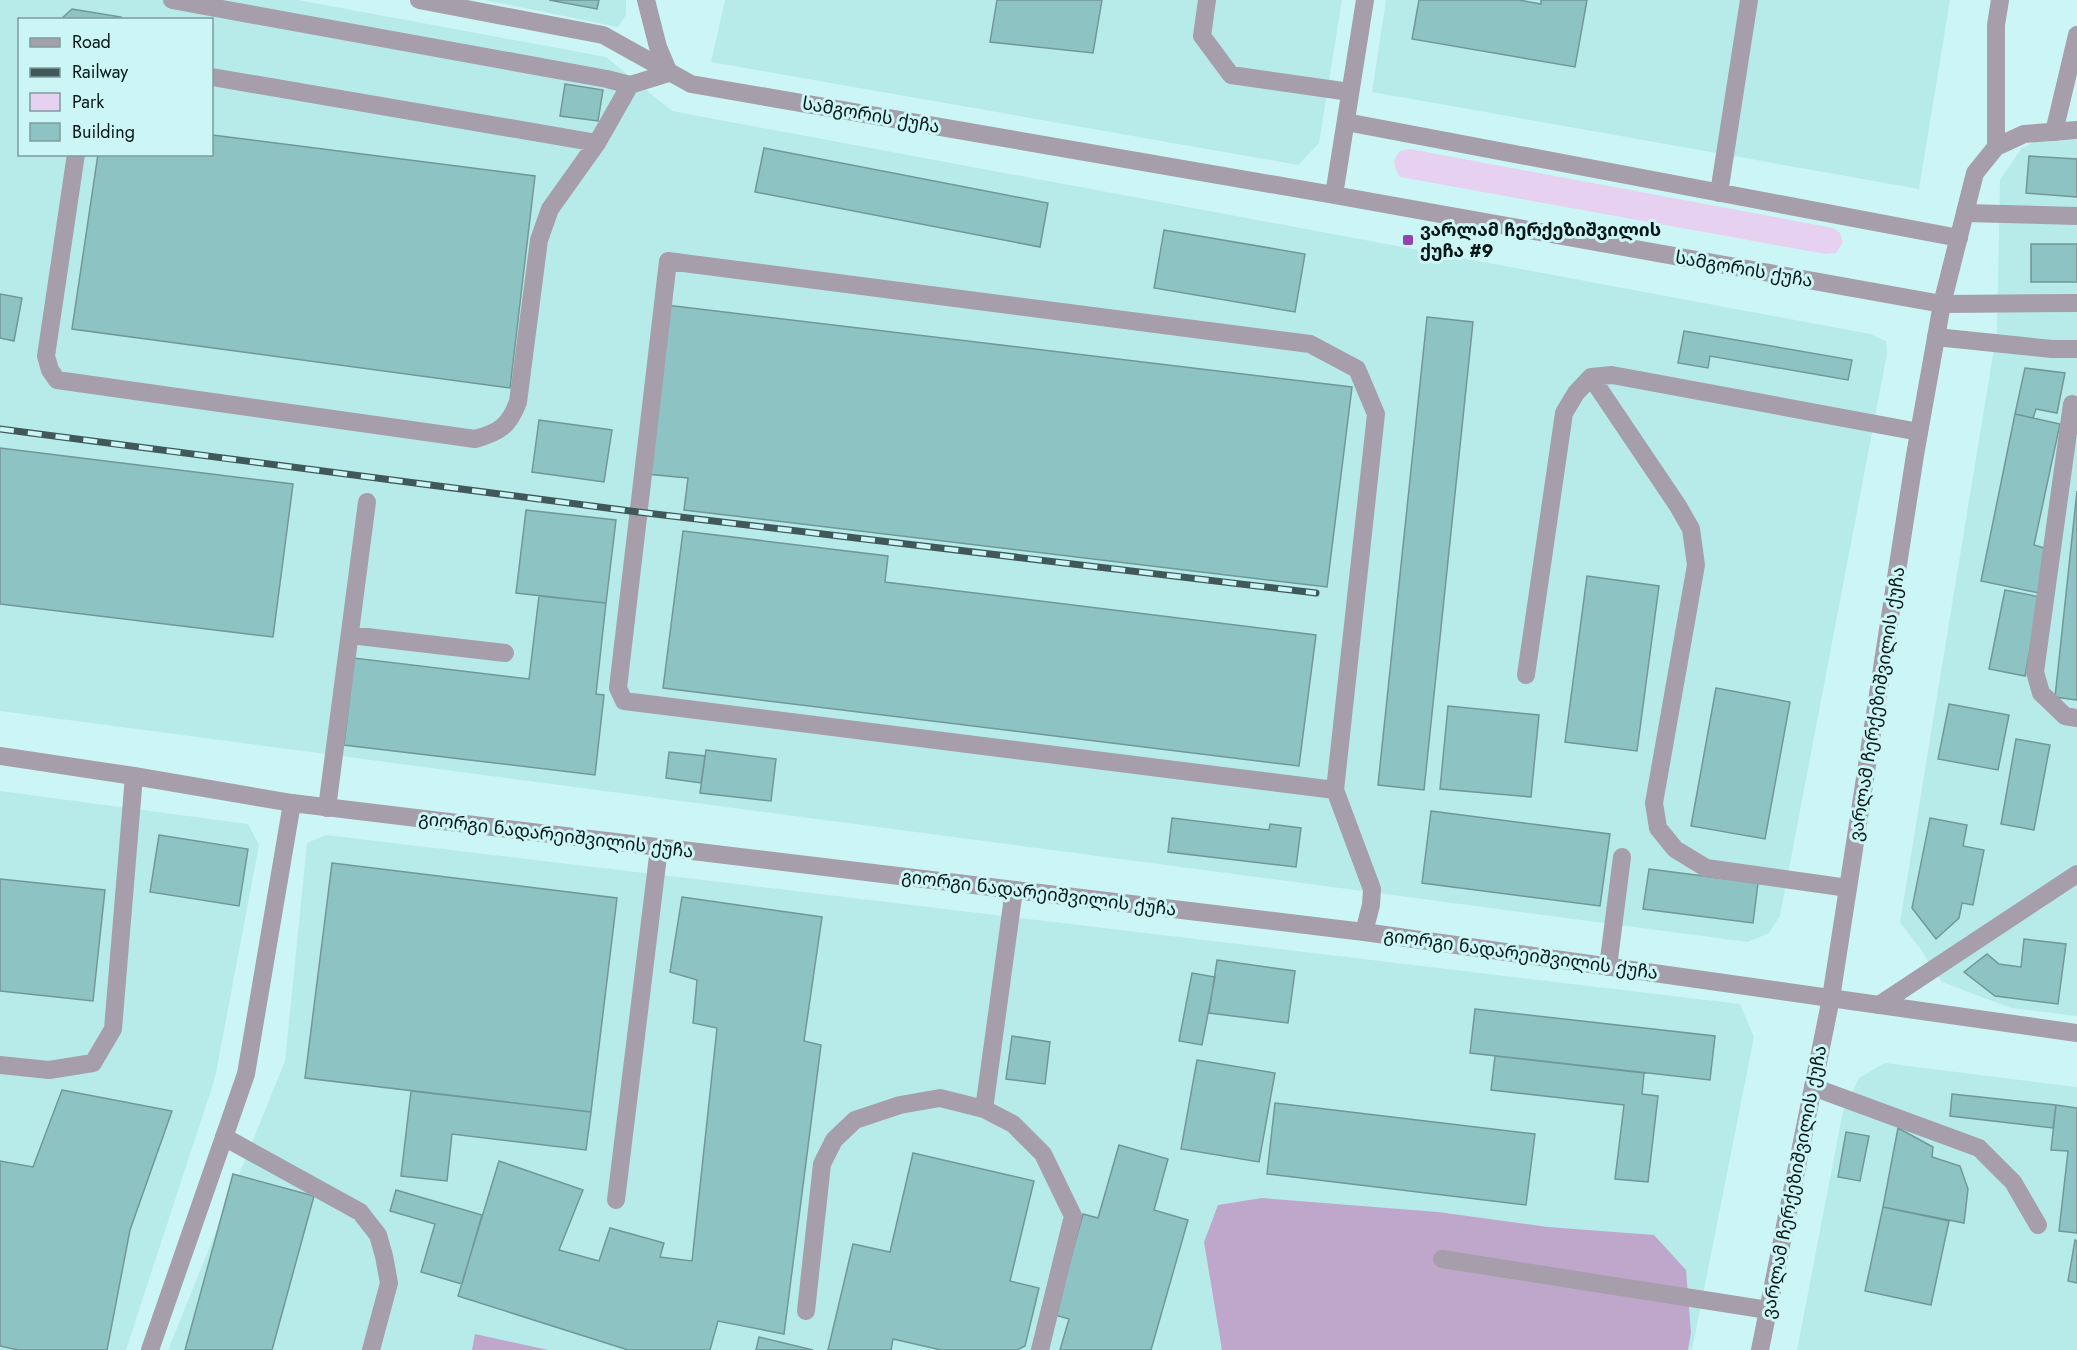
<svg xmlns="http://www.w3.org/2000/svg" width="2077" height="1350" font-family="Jost,'Noto Sans Georgian',sans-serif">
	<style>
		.built { fill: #b7ebea; fill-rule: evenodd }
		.green { fill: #e6d1f0 }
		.forest { fill: #bfa7cb }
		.building { fill: #8dc3c2; stroke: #709897; stroke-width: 1.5 }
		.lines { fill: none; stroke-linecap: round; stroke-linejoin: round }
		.service { stroke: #a69eaa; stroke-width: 18 }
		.minor { stroke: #a69eaa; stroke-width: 18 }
		.tertiary { stroke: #a69eaa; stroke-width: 18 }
		.rail-casing { stroke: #405858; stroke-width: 7 }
		.rail { stroke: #ccf6f5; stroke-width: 4.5; stroke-dasharray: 14; stroke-linecap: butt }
		.poi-dot { fill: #9242b1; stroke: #ccf6f5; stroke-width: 2 }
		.labels { text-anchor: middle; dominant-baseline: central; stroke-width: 6; stroke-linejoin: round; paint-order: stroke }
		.street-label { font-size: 18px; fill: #061616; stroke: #ccf6f5 }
		.poi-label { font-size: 18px; font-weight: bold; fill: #061616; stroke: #ccf6f5; text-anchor: start }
	</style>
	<rect width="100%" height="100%" fill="#ccf6f5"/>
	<path class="built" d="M0 0H298L606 57 672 111 1870 334 1886 341 1887 354 1780 916 1769 933 1748 942 0 711ZM20 20H212V154H20Z
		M484 0H626V15L618 27Z
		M725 0H1342L1319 143 1298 165 711 62Z
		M1386 0H1950L1919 189 1372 92Z
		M2045 136 2077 140V1016L2011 1008 1942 982 1921 950 1900 922 1997 330 2000 180 2021 149Z
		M0 791 248 824 259 845 215 1078 126 1350H0Z
		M326 835 1740 1004 1754 1037 1692 1350H168L285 1061 307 843Z
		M1885 1063 2077 1087V1350H1797L1843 1111 1859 1078Z"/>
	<path class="green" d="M1410 149 1833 228 1840 233 1843 242 1836 253 1825 254 1400 177C1394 166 1391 161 1400 151Z"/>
	<path class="forest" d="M1262 1198 1438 1212 1548 1227 1654 1235 1686 1270 1691 1333 1688 1350H1222L1204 1242 1218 1205Z
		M475 1334 548 1350H472Z"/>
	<path class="building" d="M549 0H599L597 9Z
		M997 0H1102L1093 53 990 42Z
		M1419 0H1519L1541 4V0H1587L1575 67 1412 39Z
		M72 9 121 17 120 20H60Z
		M565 84 603 90 598 121 560 116Z
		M212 135 535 176 510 388 72 329 98 154H212Z
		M764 148 1048 203 1040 247 755 192Z
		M2029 156 2077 159V197L2026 193Z
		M1164 230 1305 254 1295 312 1154 288Z
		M2031 244H2077V282H2031Z
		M0 294 22 298 14 341 0 338Z
		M666 305 1352 387 1327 587 684 510 688 478 646 474Z
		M1427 317 1473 322 1424 790 1378 785Z
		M1684 331 1852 360 1848 380 1710 356 1708 368 1678 363Z
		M2025 368 2065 373 2057 413 2036 409 2033 418 2015 414Z
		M2015 414 2060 424 2034 545 2048 549 2039 593 1981 581Z
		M539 420 612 430 604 482 532 472Z
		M0 448 293 484 273 637 0 604Z
		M2077 491V700L2055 697Z
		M526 510 616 520 606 603 516 593Z
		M683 531 888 556 885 582 1316 635 1299 766 663 688Z
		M1587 576 1659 586 1637 751 1565 742Z
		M2005 590 2040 597 2025 676 1989 669Z
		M539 596 606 603 596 694 604 695 595 775 344 745 354 658 529 679Z
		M1716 688 1790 702 1765 839 1691 826Z
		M1949 704 2009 715 1998 770 1938 759Z
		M1448 706 1539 715 1531 797 1440 789Z
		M2016 739 2050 745 2034 830 2001 824Z
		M706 750 776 759 771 801 700 793Z
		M669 752 705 756 701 783 666 778Z
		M1431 811 1610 834 1600 906 1422 883Z
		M1172 818 1269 830 1270 824 1301 828 1296 867 1168 852Z
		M1930 818 1967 825 1963 846 1984 850 1973 905 1962 903 1959 918 1936 939 1912 908Z
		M159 835 248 849 239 906 150 892Z
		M332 863 617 898 591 1112 305 1078Z
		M1649 869 1758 883 1753 923 1643 909Z
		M0 879 105 890 93 1001 0 991Z
		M682 897 822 917 804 1041 821 1045 784 1334 718 1321 710 1350H628L458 1296 499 1161 583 1190 559 1250 599 1261 610 1228 664 1243 660 1257 692 1261 717 1028 693 1023 697 980 670 972Z
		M2024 939 2066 944 2058 1004 1995 996 1964 972 1987 954 1999 964 2021 967Z
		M1217 960 1295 971 1288 1023 1209 1013Z
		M1192 973 1215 977 1202 1045 1179 1041Z
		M1475 1009 1715 1036 1710 1080 1470 1053Z
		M1012 1036 1050 1042 1045 1084 1006 1079Z
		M1495 1056 1644 1073 1642 1094 1658 1096 1648 1182 1615 1179 1624 1105 1491 1090Z
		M1197 1060 1275 1073 1259 1162 1181 1149Z
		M62 1090 172 1111 130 1230 107 1350H18L0 1346V1161L33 1167Z
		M411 1091 591 1112 586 1150 452 1134 447 1181 401 1176Z
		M1952 1094 2056 1105 2053 1128 1950 1116Z
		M1275 1103 1535 1134 1526 1205 1267 1174Z
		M2056 1105 2077 1108V1233L2059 1231 2068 1151 2051 1150Z
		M1898 1128 1933 1147 1932 1157 1960 1166 1968 1189 1964 1223 1883 1207Z
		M1846 1132 1869 1136 1860 1181 1838 1177Z
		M1119 1145 1168 1159 1154 1210 1188 1220 1151 1350H1060L1069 1319 1055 1315 1083 1214 1098 1218Z
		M913 1153 1034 1181 1010 1281 1039 1288 1025 1346 1017 1350H941L893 1339 891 1350H828L853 1244 890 1252Z
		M233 1174 314 1196 272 1350H185Z
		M396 1190 482 1215 462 1284 421 1272 435 1224 390 1211Z
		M1883 1207 1949 1221 1931 1305 1865 1291Z
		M2075 1240 2077 1241V1283L2068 1281Z
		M759 1337 813 1350H756Z"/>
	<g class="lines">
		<path class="service" d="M172 0 607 79 630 85 669 73
			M1207 0 1202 36 1231 75 1350 92
			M212 77 597 143
			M1346 122 1959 238
			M2054 132 2077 35
			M1996 147V25L2000 0
			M76 154 46 356 50 370 57 380 475 439C500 432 509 426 518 402L539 240 550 209 597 143 630 85
			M1719 193 1749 0
			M1965 213 2077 216
			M1942 304 2077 303
			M1936 337 2052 349H2077
			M1591 377 1678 506 1691 529 1696 565 1654 803 1658 828 1675 849 1706 868 1848 888
			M2072 404 2035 672 2041 693 2065 716 2077 718
			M350 635 505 653
			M1526 675 1564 413 1576 393 1591 377 1612 375 1919 432
			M1335 790 624 701 618 688 668 261 1310 344 1357 369 1376 414 1335 790 1372 889 1371 905 1364 932
			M327 808 367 502
			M1014 890 984 1109 1013 1124 1043 1154 1073 1216 1040 1350
			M1608 967 1622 857
			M1879 1005 2077 874
			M0 1065 49 1070 93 1063 113 1029 134 776
			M1813 1087 1979 1148 2013 1182 2038 1225
			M224 1137 360 1212 378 1235 384 1256 389 1283 371 1350
			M616 1200 659 848
			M1442 1259 1768 1310
			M806 1311 822 1164 834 1140 855 1120 900 1105 940 1098 984 1109"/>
		<path class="minor" d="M419 0 603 35 691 84 1334 195 1942 304
			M646 0 658 47 669 73
			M1334 195 1365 0
			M0 756 134 776 292 803 1364 932 2077 1033
			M150 1350 246 1074 292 803"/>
		<path class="tertiary" d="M1760 1350 1831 998 1915 455 1942 304 1975 173 1996 147 2024 134 2077 130"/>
		<defs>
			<path id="rail" d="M0 429 638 512 1316 593"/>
		</defs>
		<use href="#rail" class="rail-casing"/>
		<use href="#rail" class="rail"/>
	</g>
	<rect class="poi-dot" x="1402" y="234" width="12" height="12" rx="3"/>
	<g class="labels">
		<g class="street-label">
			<text transform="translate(871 115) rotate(10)">სამგორის ქუჩა</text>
			<text transform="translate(1744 269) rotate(10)">სამგორის ქუჩა</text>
			<text transform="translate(1877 704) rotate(-81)">ვარლამ ჩერქეზიშვილის ქუჩა</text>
			<text transform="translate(556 835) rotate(7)">გიორგი ნადარეიშვილის ქუჩა</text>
			<text transform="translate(1039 893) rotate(7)">გიორგი ნადარეიშვილის ქუჩა</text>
			<text transform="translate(1521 954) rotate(8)">გიორგი ნადარეიშვილის ქუჩა</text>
			<text transform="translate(1794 1182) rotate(-79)">ვარლამ ჩერქეზიშვილის ქუჩა</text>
		</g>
		<g class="poi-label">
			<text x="1420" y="230">ვარლამ ჩერქეზიშვილის<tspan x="1420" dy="21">ქუჩა #9</tspan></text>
		</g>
	</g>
	<rect x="18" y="18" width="195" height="138" fill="#ccf6f5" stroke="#7d9c9c" stroke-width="1.5"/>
	<rect x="30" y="38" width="30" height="9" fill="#a69eaa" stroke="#7d9c9c" stroke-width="1.5"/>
	<text x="72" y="48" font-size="18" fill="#061616">Road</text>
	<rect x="30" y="68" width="30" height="9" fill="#405858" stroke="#7d9c9c" stroke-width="1.5"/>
	<text x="72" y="78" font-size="18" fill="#061616">Railway</text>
	<rect x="30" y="93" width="30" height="18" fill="#e6d1f0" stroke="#7d9c9c" stroke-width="1.5"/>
	<text x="72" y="108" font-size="18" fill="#061616">Park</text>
	<rect x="30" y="123" width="30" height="18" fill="#8dc3c2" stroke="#7d9c9c" stroke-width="1.5"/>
	<text x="72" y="138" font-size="18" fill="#061616">Building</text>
</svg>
